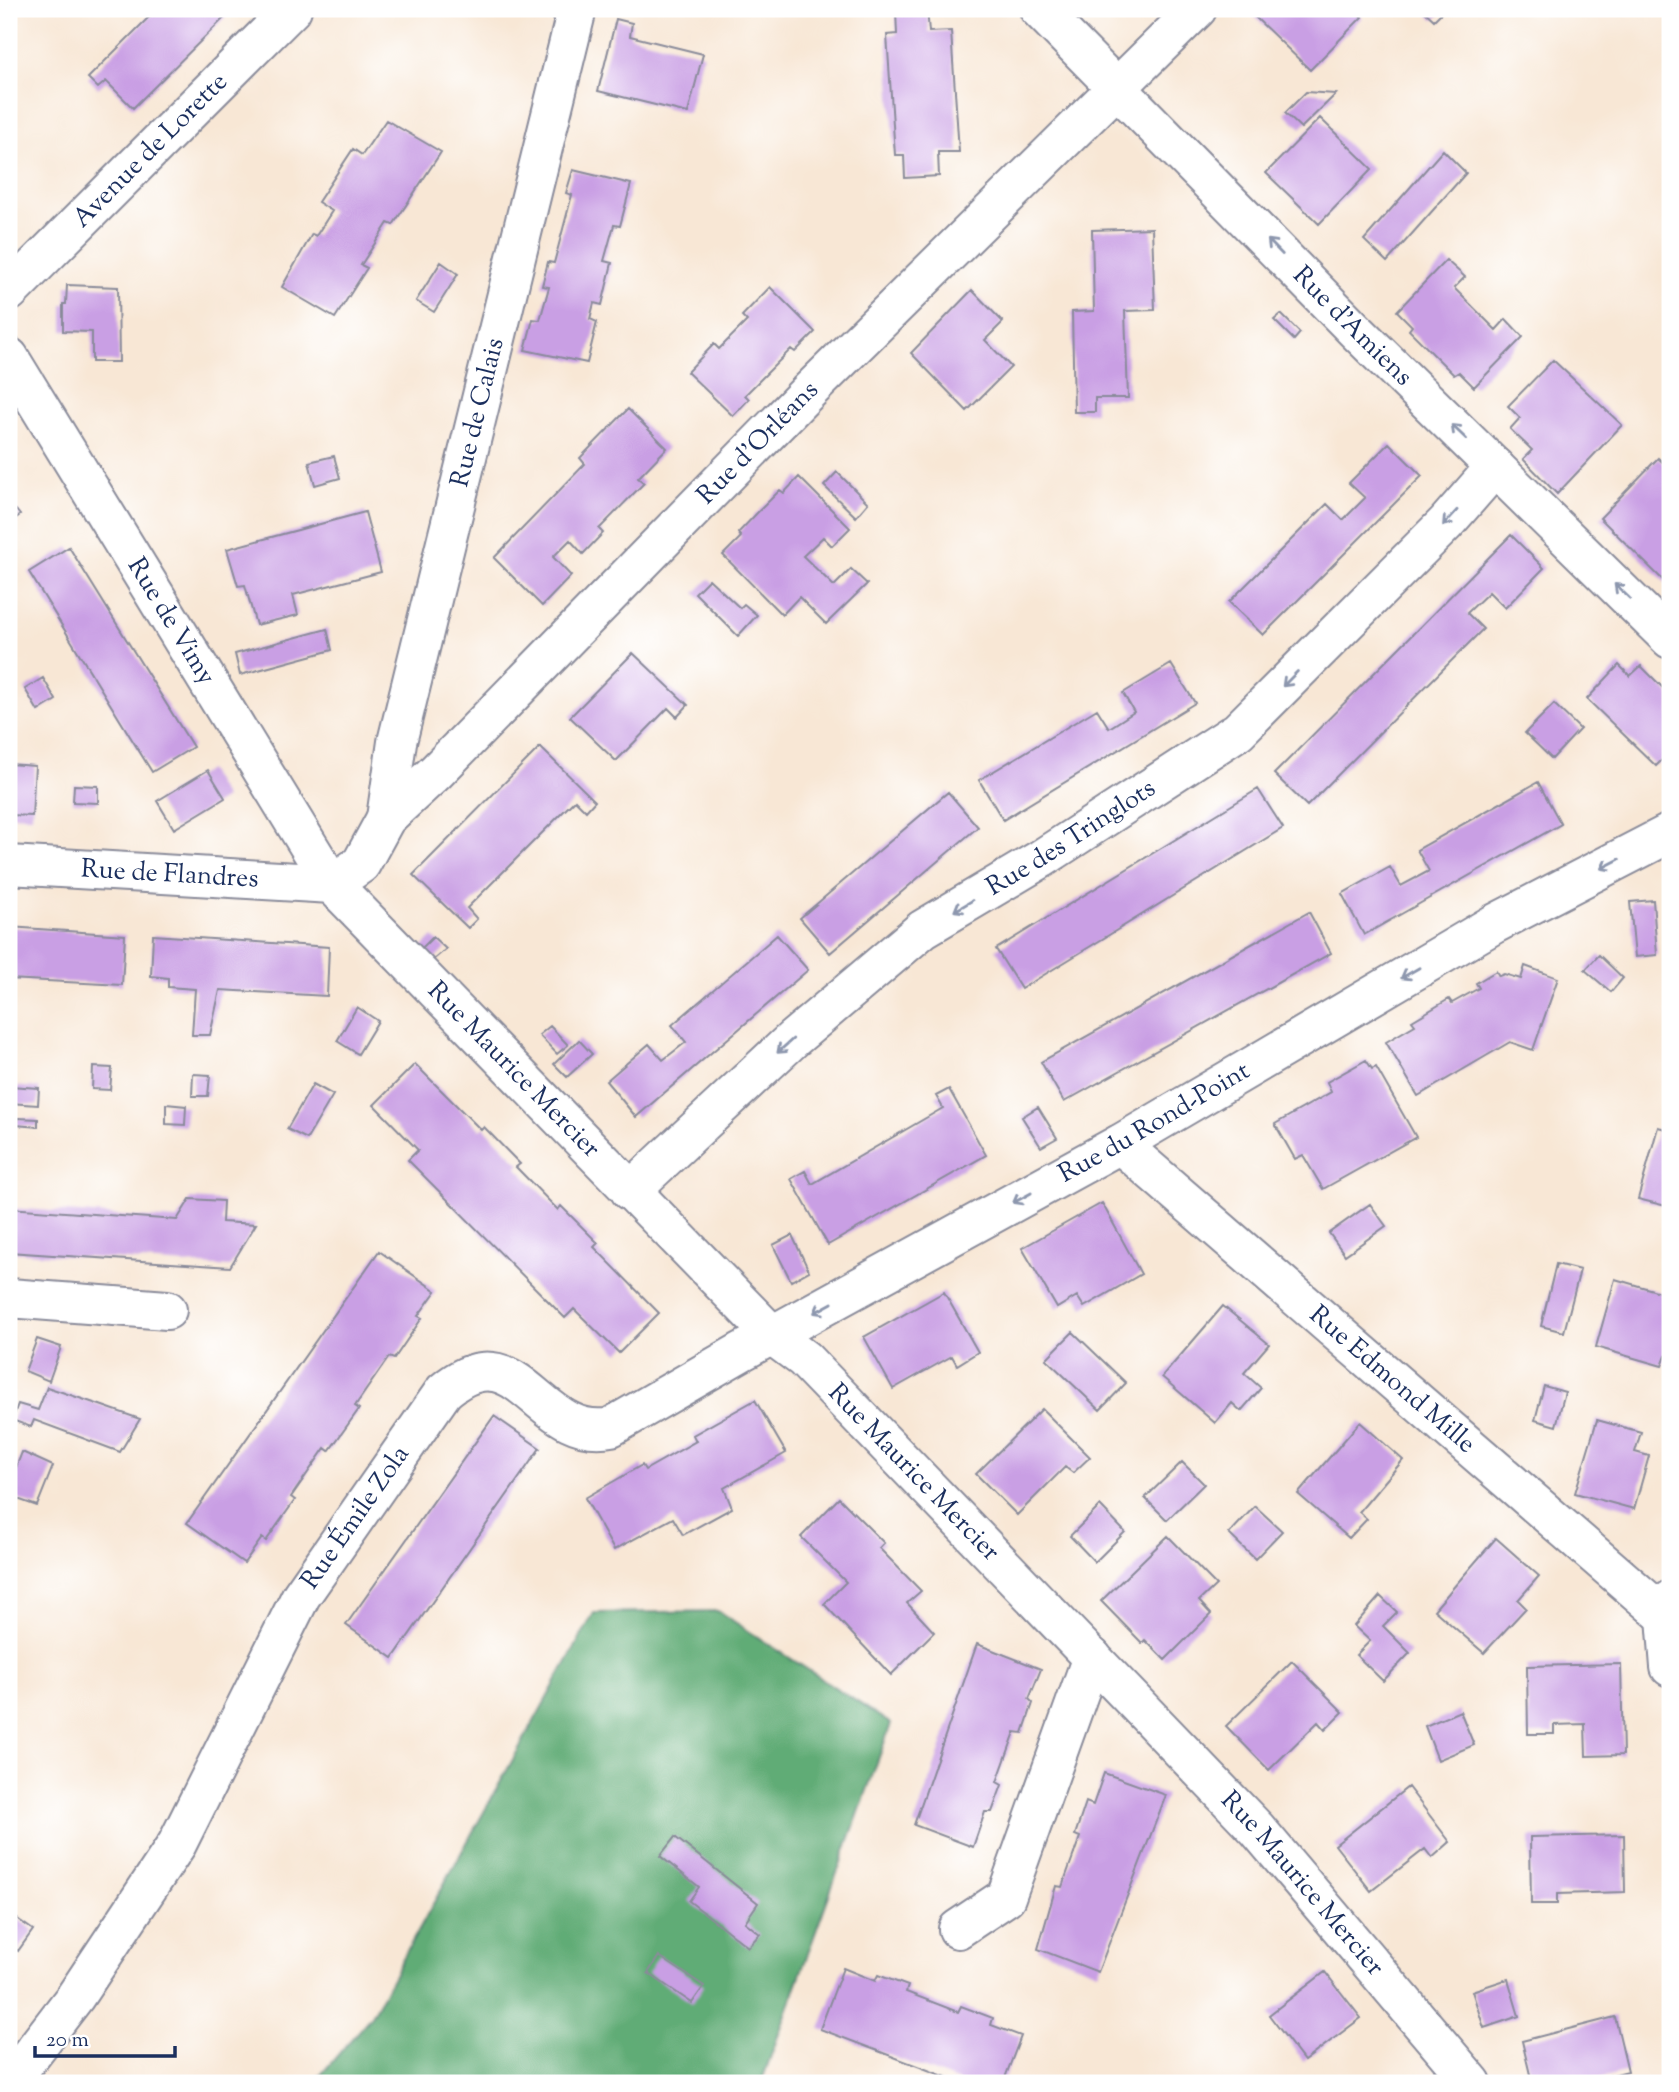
<svg xmlns="http://www.w3.org/2000/svg" width="1679" height="2092" font-family="'Sorts Mill Goudy',serif">
	<style>
		.forest { fill: #61ac76; stroke: #3e6e6a; stroke-width: 2 }
		.building { fill: #c99fe4 }
		.lines { fill: none; stroke-linecap: round; stroke-linejoin: round }
		.minor-casing { stroke: #8a8b9a; stroke-width: 42 }
		.minor { stroke: #fff; stroke-width: 38 }
		.oneway { stroke: #8d97ae }
		.labels { text-anchor: middle; dominant-baseline: central; stroke-width: 6; stroke-linejoin: round; paint-order: stroke }
		.street-label { font-size: 26px; fill: #1b2f5e; stroke: #fff }
	</style>
	<rect width="100%" height="100%" fill="#fff"/>
	<filter id="ink" filterUnits="userSpaceOnUse"><feTurbulence type="fractalNoise" baseFrequency=".0143" numOctaves="2"/><feDisplacementMap in="SourceGraphic" scale="14" xChannelSelector="R" yChannelSelector="G"/><feConvolveMatrix kernelMatrix="1 2 1 2 8 2 1 2 1" color-interpolation-filters="sRGB"/></filter>
	<filter id="wash" filterUnits="userSpaceOnUse"><feTurbulence type="fractalNoise" baseFrequency=".00686" numOctaves="4" result="noise"/><feDisplacementMap in="SourceGraphic" scale="28" xChannelSelector="R" yChannelSelector="G"/><feGaussianBlur stdDeviation="1.57" result="paint"/><feColorMatrix in="noise" values="0 0 0 0 0 0 0 0 0 0 0 0 0 0 0 0 0 1.4 0 .05"/><feComposite in="paint" operator="in"/></filter>
	<g filter="url(#wash)">
		<rect width="100%" height="100%" fill="#f8e7d5"/>
		<path class="forest" d="M718 1611 891 1724 761 2083H314L371 2016 594 1613Z"/>
		<g id="blocks">
			<path class="building" d="M157 9H219L226 16 133 108 106 81 98 88 88 78Z
				M927 9 929 32 951 31 959 152H938L939 176 905 178 904 155H895L887 35 897 34 896 11Z
				M1262 9H1354L1362 17 1310 70 1254 16Z
				M1422 9H1445L1434 20Z
				M616 19 632 23 630 36 703 54 688 113 598 91Z
				M1306 92 1336 94 1301 128 1285 113Z
				M1320 118 1372 169 1319 224 1266 173Z
				M386 120 441 152 393 225 388 223 361 265 367 268 335 318 282 287 312 234 316 236 332 211 318 202 353 149 362 155Z
				M1443 150 1466 173 1387 262 1364 240Z
				M573 170 631 184 620 226 614 225 604 261 612 263 602 305 594 303 590 319 597 322 587 363 525 350 533 319 540 320 549 287 542 286 548 262 554 263 572 195 566 193Z
				M1152 228 1155 310 1125 311 1128 398H1095V412H1074L1072 312 1094 311 1092 230Z
				M1446 260 1465 277 1454 288 1496 330 1506 319 1523 337 1474 387 1459 372 1454 375 1409 330 1412 326 1397 311Z
				M441 262 458 274 434 312 416 301Z
				M67 285 118 287 119 362H92V332L63 331V304H66Z
				M770 287 815 332 795 352 791 349 745 395 749 399 733 416 687 372 714 344 719 349 747 321 742 316Z
				M972 290 1003 322 985 340 1011 367 967 411 911 353Z
				M1281 314 1300 333 1294 340 1274 320Z
				M1553 360 1622 425 1557 494 1523 459 1532 450 1510 429 1520 418 1508 406Z
				M628 409 667 448 638 478 644 483 599 529 603 533 583 554 570 540 553 557 571 576 542 606 494 558 585 464 580 458Z
				M1389 443 1422 476 1263 635 1229 602 1327 504 1343 520 1365 498 1349 483Z
				M334 456 340 478 315 485 309 462Z
				M1658 458 1670 469V579L1666 583 1600 518Z
				M837 472 868 503 856 517 824 486Z
				M799 477 850 528 832 546 823 537 803 556 834 586 851 569 867 584 826 624 799 597 782 615 723 555 741 537 738 533 758 512 780 490 784 493Z
				M16 510 20 515 9 523V515Z
				M365 512 381 572 293 595 298 615 256 625 245 585 238 586 227 549Z
				M1511 535 1544 568 1505 608 1489 592 1467 613 1483 629 1307 806 1274 774Z
				M69 547 193 747 152 772 29 572Z
				M709 579 740 608 744 604 757 615 738 636 695 593Z
				M327 629 332 650 240 675 235 654Z
				M633 653 688 705 677 717 668 708 616 761 570 717Z
				M1171 664 1195 703 1003 820 979 780 1097 709 1109 728 1134 712 1123 693Z
				M1619 665 1630 676 1641 666 1670 695V752L1656 766 1587 699Z
				M43 678 56 700 38 711 25 689Z
				M1554 704 1580 729 1552 759 1525 733Z
				M540 747 595 801 586 811 575 800 467 908 477 919 468 928 413 875Z
				M9 764 35 766 32 816 9 815Z
				M208 770 225 798 174 829 157 801Z
				M1538 782 1561 824 1364 935 1342 894 1390 867 1401 886 1429 871 1417 850Z
				M74 785 98 786V803L73 802Z
				M1258 789 1283 828 1021 989 996 949Z
				M948 792 978 827 830 953 800 918Z
				M1653 900 1657 955 1635 957 1630 902Z
				M1309 912 1331 953 1064 1102 1041 1062Z
				M9 927 125 935 122 985 9 979Z
				M153 935 329 947 327 996 220 990 210 1035H192L195 989 168 987V978L151 976Z
				M777 935 808 970 636 1117 606 1081 649 1044 663 1060 686 1042 672 1025Z
				M433 937 446 949 433 960 421 949Z
				M1599 955 1623 978 1611 992 1585 970Z
				M1525 966 1558 978 1533 1050 1510 1042 1418 1096 1386 1042 1415 1025 1412 1021 1449 999 1452 1003 1479 988 1476 983 1496 971 1499 976 1504 974 1521 979Z
				M357 1007 378 1021 358 1054 337 1041Z
				M550 1026 568 1045 557 1054 539 1035Z
				M579 1040 592 1054 567 1077 554 1064Z
				M1366 1060 1372 1069 1376 1067 1416 1137 1323 1189 1303 1155 1295 1159 1275 1124 1331 1092 1327 1082Z
				M415 1064 481 1130 484 1127 520 1164 516 1167 558 1210 561 1206 598 1243 594 1247 659 1313 619 1353 574 1309 565 1318 408 1160 418 1150 374 1105Z
				M93 1067 112 1068 110 1090 92 1089Z
				M193 1074 210 1075 208 1096H192Z
				M313 1084 333 1095 307 1139 287 1129Z
				M9 1086 39 1088 38 1105 9 1103Z
				M949 1089 986 1155 828 1245 791 1179 805 1171 812 1184 943 1108 936 1096Z
				M166 1104 186 1106 185 1125 166 1124Z
				M1038 1107 1057 1138 1041 1147 1022 1117Z
				M17 1118 38 1119V1127L16 1125Z
				M1658 1127 1670 1130V1207L1638 1199Z
				M190 1199 223 1201 222 1222 256 1224 230 1267 9 1252V1208L177 1220Z
				M1102 1203 1141 1274 1084 1307 1077 1296 1057 1308 1022 1248Z
				M1370 1204 1386 1226 1345 1255 1329 1233Z
				M792 1235 809 1271 791 1281 773 1245Z
				M379 1251 436 1291 418 1316 422 1318 394 1359 389 1357 355 1406 359 1409 329 1451 325 1448 291 1497 295 1500 266 1541 262 1538 244 1563 187 1523Z
				M1556 1264 1580 1270 1564 1332 1541 1326Z
				M1615 1279 1670 1295V1357L1666 1356 1662 1366 1596 1347Z
				M944 1292 978 1352 957 1365 952 1356 893 1389 864 1337Z
				M1223 1306 1269 1344 1244 1373 1261 1388 1241 1411 1232 1403 1215 1423 1162 1377Z
				M1073 1332 1126 1383 1100 1410 1046 1359Z
				M37 1339 61 1347 49 1381 25 1371Z
				M1544 1386 1565 1392 1556 1426 1535 1420Z
				M47 1387 100 1405 140 1419 120 1452 34 1420 31 1427 12 1420 18 1404 38 1410Z
				M755 1400 786 1453 724 1488 732 1508 683 1535 673 1518 614 1550 585 1498 642 1465 645 1470 696 1441 693 1435Z
				M1042 1409 1090 1457 1073 1473 1065 1467 1017 1515 976 1474Z
				M494 1416 540 1448 393 1658 346 1625Z
				M1597 1420 1641 1432 1635 1452 1649 1456 1634 1509 1575 1493Z
				M1360 1422 1403 1460 1359 1512 1367 1519 1349 1538 1298 1494Z
				M22 1452 53 1466 37 1506 9 1496V1486Z
				M1182 1462 1204 1484 1167 1520 1145 1498Z
				M839 1498 884 1543 879 1548 921 1591 907 1603 934 1632 891 1675 824 1604 846 1582 801 1537Z
				M1100 1506 1125 1532 1095 1562 1070 1536Z
				M1255 1506 1282 1531 1255 1559 1229 1534Z
				M1168 1536 1216 1585 1199 1601 1211 1614 1165 1660 1145 1640 1142 1643 1101 1601Z
				M1496 1538 1539 1576 1518 1600 1526 1608 1484 1653 1434 1610Z
				M1380 1596 1397 1612 1383 1626 1410 1653 1383 1681 1356 1655 1370 1641 1354 1626Z
				M977 1644 1041 1669 1029 1699 1033 1703 1023 1733 1015 1732 997 1782 1002 1785 992 1812H985L973 1847 914 1825Z
				M1292 1661 1343 1712 1325 1730 1318 1722 1269 1770 1226 1726Z
				M1621 1664 1623 1755 1586 1756 1585 1724 1554 1725V1734H1528L1527 1666Z
				M1460 1711 1474 1745 1438 1760 1425 1726Z
				M1104 1773 1166 1795 1098 1972 1038 1949 1056 1886 1062 1887 1080 1837 1075 1835 1086 1802 1093 1805Z
				M1408 1787 1450 1842 1432 1858 1425 1849 1371 1891 1335 1845Z
				M1624 1835 1625 1892 1557 1894V1904H1531L1530 1837Z
				M675 1837 758 1903 745 1922 760 1934 748 1947 689 1901 699 1887 660 1856Z
				M9 1913 33 1930 18 1951 14 1948 9 1955Z
				M659 1956 704 1986 692 2003 648 1973Z
				M843 1968 875 1981 878 1975 908 1986 906 1992 958 2012 961 2006 993 2018 991 2025 1021 2036 1003 2083H962L820 2029Z
				M1325 1972 1361 2018 1304 2061 1269 2015Z
				M1508 1979 1519 2016 1484 2028 1472 1991Z
				M1615 2017 1628 2071 1582 2083H1532L1522 2041Z"/>
		</g>
	</g>
	<g filter="url(#ink)">
		<use href="#blocks" fill-opacity="0" stroke="#8a8b9a" stroke-width="2"/>
		<g class="lines">
			<defs>
				<g id="minor">
					<path id="s1" d="M1039 9 1356 331 1670 639"/>
					<path id="s2" d="M9 292 292 9"/>
					<path id="s3" d="M9 357 332 884 773 1336 804 1359 1257 1829 1472 2083"/>
					<path id="s4" d="M386 818 397 742 577 9"/>
					<path id="s5" d="M9 865 332 884"/>
					<path id="s6" d="M332 884 361 864 386 818 436 772 805 395 1197 9"/>
					<path id="s7" d="M1120 1144 1666 1617"/>
					<path id="s8" d="M630 1191 793 1039 923 929 1041 859 1238 731 1446 523 1495 467"/>
					<path d="M9 1298 167 1310"/>
					<path d="M1670 1600 1666 1617 1670 1667"/>
					<path d="M958 1929 1006 1897 1092 1657"/>
					<path id="s9" d="M9 2083 75 1997 177 1844 301 1596 444 1391C519 1327 538 1442 611 1427L741 1352 1120 1144 1494 924 1670 833"/>
				</g>
			</defs>
			<use href="#minor" class="minor-casing"/>
			<use href="#minor" class="minor"/>
		</g>
		<defs><path id="oneway-shaft" d="M-6 0H5M1.5-3L5.5 0L1.5 3" fill="none" stroke-width="1.6" stroke-linecap="round" stroke-linejoin="round" transform="scale(1.75)"/></defs>
		<g class="oneway">
			<use href="#oneway-shaft" transform="translate(1275 247) rotate(-134)"/>
			<use href="#oneway-shaft" transform="translate(1459 432) rotate(-136)"/>
			<use href="#oneway-shaft" transform="translate(1450 518) rotate(132)"/>
			<use href="#oneway-shaft" transform="translate(1622 591) rotate(-136)"/>
			<use href="#oneway-shaft" transform="translate(1290 679) rotate(135)"/>
			<use href="#oneway-shaft" transform="translate(1610 864) rotate(153)"/>
			<use href="#oneway-shaft" transform="translate(963 906) rotate(149)"/>
			<use href="#oneway-shaft" transform="translate(1410 973) rotate(150)"/>
			<use href="#oneway-shaft" transform="translate(785 1046) rotate(138)"/>
			<use href="#oneway-shaft" transform="translate(1022 1198) rotate(151)"/>
			<use href="#oneway-shaft" transform="translate(823 1308) rotate(151)"/>
		</g>
	</g>
	<g class="labels">
		<g class="street-label">
			<text stroke="none"><textPath href="#s2" startOffset="200">Avenue de Lorette</textPath></text>
			<text stroke="none"><textPath href="#s1" startOffset="446">Rue d'Amiens</textPath></text>
			<text stroke="none"><textPath href="#s4" startOffset="416">Rue de Calais</textPath></text>
			<text stroke="none"><textPath href="#s6" startOffset="616">Rue d'Orléans</textPath></text>
			<text stroke="none"><textPath href="#s3" startOffset="310">Rue de Vimy</textPath></text>
			<text stroke="none"><textPath href="#s8" startOffset="567">Rue des Tringlots</textPath></text>
			<text stroke="none"><textPath href="#s5" startOffset="161">Rue de Flandres</textPath></text>
			<text stroke="none"><textPath href="#s3" startOffset="878">Rue Maurice Mercier</textPath></text>
			<text stroke="none"><textPath href="#s9" startOffset="1631">Rue du Rond-Point</textPath></text>
			<text stroke="none"><textPath href="#s7" startOffset="360">Rue Edmond Mille</textPath></text>
			<text stroke="none"><textPath href="#s3" startOffset="1446">Rue Maurice Mercier</textPath></text>
			<text stroke="none"><textPath href="#s9" startOffset="665">Rue Émile Zola</textPath></text>
			<text stroke="none"><textPath href="#s3" startOffset="2012">Rue Maurice Mercier</textPath></text>
		</g>
	</g>
	<rect width="1679" height="2092" fill="none" stroke="#fff" stroke-width="35"/>
	<path d="M35 2046v10h140v-10" fill="none" stroke="#1b2f5e" stroke-width="3.5"/>
	<text x="46" y="2046" font-size="21" fill="#1b2f5e" stroke="#ffffff" stroke-width="5" paint-order="stroke">20 m</text>
</svg>
